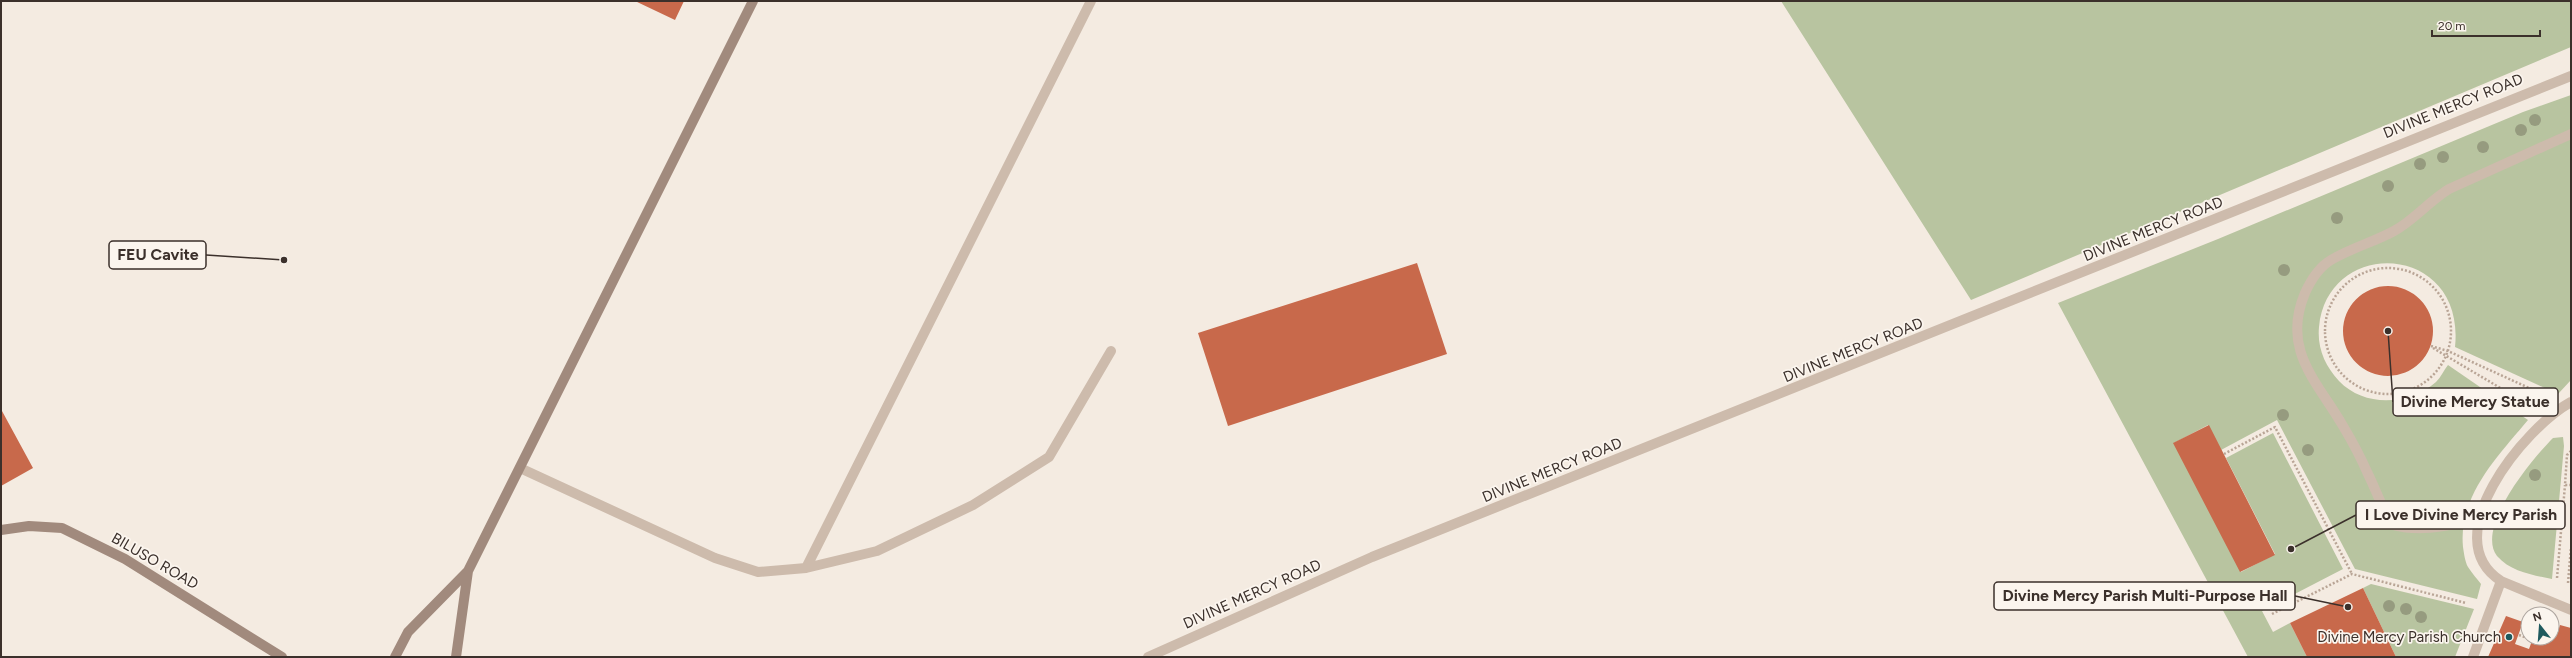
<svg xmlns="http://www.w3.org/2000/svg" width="2572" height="658" font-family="Figtree,sans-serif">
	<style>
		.green { fill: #b8c4a0 }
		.building { fill: #c8694b }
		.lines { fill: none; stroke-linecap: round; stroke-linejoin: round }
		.path { stroke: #b9a596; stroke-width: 2.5; stroke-dasharray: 2 2; stroke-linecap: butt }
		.lane { stroke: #cdbbac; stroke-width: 10 }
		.street { stroke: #cdbbac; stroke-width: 10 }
		.secondary { stroke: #a18a7d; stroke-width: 10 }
		.tree { fill: #969b7f }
		.poi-dot { fill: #1f5a5e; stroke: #fbf5ee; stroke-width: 1.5 }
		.labels { text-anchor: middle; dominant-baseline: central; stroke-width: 3.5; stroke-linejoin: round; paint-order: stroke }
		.street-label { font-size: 15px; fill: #3b302b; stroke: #fbf5ee }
		.poi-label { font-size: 15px; fill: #3b302b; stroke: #fbf5ee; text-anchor: end }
		.leader { fill: none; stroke: #3b302b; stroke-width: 1.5 }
		.callout-dot { fill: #3b302b; stroke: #fbf5ee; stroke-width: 1.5 }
		.callout { fill: #fbf5ee; stroke: #3b302b; stroke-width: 1.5 }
		.callout-label { font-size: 16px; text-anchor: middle; font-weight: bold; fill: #3b302b }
	</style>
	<rect width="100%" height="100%" fill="#f4ebe1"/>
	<path class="green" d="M1781 1H2571V47L1971 300Z
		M2571 95V380L2558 394 2455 347C2466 243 2328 235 2319 327 2317 348 2325 366 2339 381 2365 408 2409 405 2436 382 2441 377 2444 370 2448 365L2528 420C2498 456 2458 496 2463 547 2464 553 2465 562 2468 567 2472 573 2477 579 2481 584L2477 599 2355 569 2277 420 2221 450 2208 425 2174 443 2241 572 2275 554 2226 458 2273 433 2343 569 2262 611 2273 632 2290 623 2307 657H2248L2058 303 2218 239 2523 112Z
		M2563 437 2564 446 2552 579C2533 575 2511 572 2497 556 2475 527 2533 458 2553 438Z
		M2371 584 2474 609 2455 657H2396L2363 588Z"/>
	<path class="building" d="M635 1H684L675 20Z
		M1417 263 1447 354 1228 426 1198 333Z
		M2343 331a45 45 0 1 1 90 0a45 45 0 1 1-90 0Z
		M2 411 33 468 1 486V412Z
		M2209 425 2275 555 2240 572 2173 443Z
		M2363 588 2396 657H2307L2290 623Z
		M2506 616 2523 622 2515 644 2529 649 2533 638 2556 637 2560 625 2571 628V657H2488Z"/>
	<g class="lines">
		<path class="path" d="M2325 331a63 63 0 1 1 126 0a63 63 0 1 1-126 0Z
			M2431 346 2448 351 2540 393
			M2433 348 2529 405
			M2571 451 2567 455 2565 485H2571
			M2224 454 2275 427 2352 574
			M2557 578 2565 485
			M2568 583 2571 547
			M2272 614 2352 574 2466 603
			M2519 635 2532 640"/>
		<path class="lane" d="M2571 402C2524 428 2434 538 2501 581L2571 610
			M520 468 715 558 758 572 806 568 877 551 973 505 1049 457 1111 351
			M2479 519C2449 525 2422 533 2393 525 2382 509 2377 492 2368 474 2361 458 2352 441 2343 426 2317 381 2281 350 2305 293 2310 282 2319 267 2331 260 2351 248 2374 242 2394 231 2414 220 2428 202 2449 189L2571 134
			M806 568 1091 1
			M2473 657 2501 581"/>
		<path class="street" d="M1148 657 1372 557 2571 76"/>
		<path class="secondary" d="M1 530 29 526 62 528 125 559 282 657
			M395 657 408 632 468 571 753 1
			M456 657 468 571"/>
	</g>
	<g class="tree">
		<circle cx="2535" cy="120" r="6"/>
		<circle cx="2521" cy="130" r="6"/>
		<circle cx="2483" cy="147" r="6"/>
		<circle cx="2443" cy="157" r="6"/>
		<circle cx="2420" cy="164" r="6"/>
		<circle cx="2388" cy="186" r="6"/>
		<circle cx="2337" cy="218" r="6"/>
		<circle cx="2284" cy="270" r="6"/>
		<circle cx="2283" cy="415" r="6"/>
		<circle cx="2308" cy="450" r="6"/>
		<circle cx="2535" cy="475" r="6"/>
		<circle cx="2389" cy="606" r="6"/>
		<circle cx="2406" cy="609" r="6"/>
		<circle cx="2421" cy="617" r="6"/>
	</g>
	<circle class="poi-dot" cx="2509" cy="637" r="4"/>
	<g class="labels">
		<g class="street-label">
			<text transform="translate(2453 106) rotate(-22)">DIVINE MERCY ROAD</text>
			<text transform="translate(2153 229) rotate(-22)">DIVINE MERCY ROAD</text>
			<text transform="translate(1853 350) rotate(-22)">DIVINE MERCY ROAD</text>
			<text transform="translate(1552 470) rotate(-22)">DIVINE MERCY ROAD</text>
			<text transform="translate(155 561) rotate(30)">BILUSO ROAD</text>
			<text transform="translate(1252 594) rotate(-24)">DIVINE MERCY ROAD</text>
		</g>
		<g class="poi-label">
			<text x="2501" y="637">Divine Mercy Parish Church</text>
		</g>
	</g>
	<path class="leader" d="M284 260L206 255M2388 331L2393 402M2291 549L2356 515M2348 607L2295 596"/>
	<g class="callout-dot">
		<circle cx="284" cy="260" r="4"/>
		<circle cx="2388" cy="331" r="4"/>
		<circle cx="2291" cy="549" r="4"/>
		<circle cx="2348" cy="607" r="4"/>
	</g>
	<g class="callout">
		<rect x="109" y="241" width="97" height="28" rx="4"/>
		<rect x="2393" y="388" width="165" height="28" rx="4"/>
		<rect x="2356" y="501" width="209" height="28" rx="4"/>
		<rect x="1994" y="582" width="301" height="28" rx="4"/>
	</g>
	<g class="callout-label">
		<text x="158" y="260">FEU Cavite</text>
		<text x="2475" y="407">Divine Mercy Statue</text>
		<text x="2461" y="520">I Love Divine Mercy Parish</text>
		<text x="2145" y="601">Divine Mercy Parish Multi-Purpose Hall</text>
	</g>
	<rect width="2572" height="658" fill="none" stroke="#3b302b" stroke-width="4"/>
	<g transform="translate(2540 626) rotate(343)"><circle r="19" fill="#fbf5ee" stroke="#aea6a0"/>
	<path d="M0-3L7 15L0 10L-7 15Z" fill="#1f5a5e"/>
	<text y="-6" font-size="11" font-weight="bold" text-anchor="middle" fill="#3b302b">N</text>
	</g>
	<path d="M2432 30v6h108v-6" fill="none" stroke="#3b302b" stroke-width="2"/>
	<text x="2438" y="30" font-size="12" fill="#3b302b" stroke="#fbf5ee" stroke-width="3" paint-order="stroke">20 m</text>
</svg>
